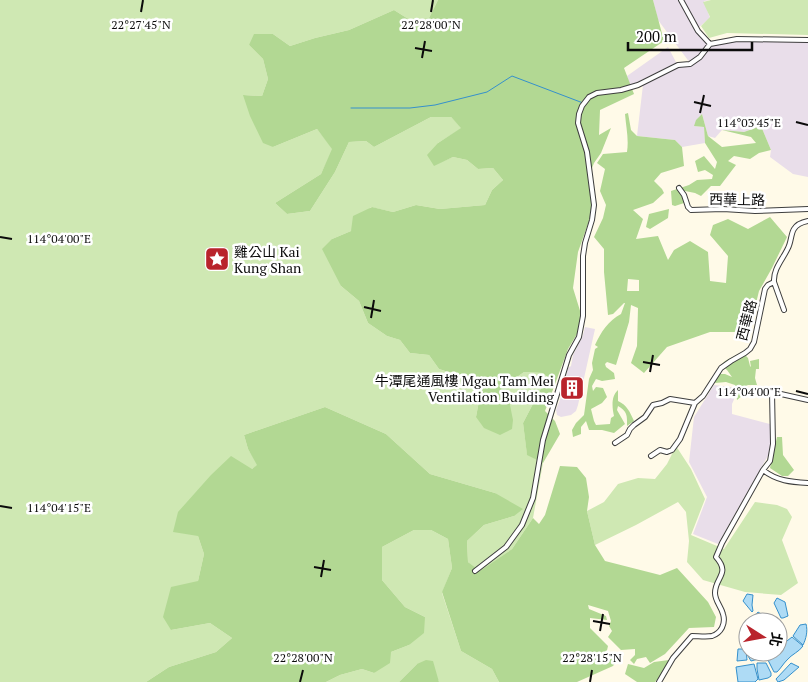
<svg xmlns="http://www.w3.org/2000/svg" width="808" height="682" font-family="'PT Serif','Noto Sans TC',serif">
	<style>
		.industrial { fill: #e9deea }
		.green { fill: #cfe8b3 }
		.forest { fill: #b2d893; fill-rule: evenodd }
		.water { fill: #aedbf5; stroke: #3590cc }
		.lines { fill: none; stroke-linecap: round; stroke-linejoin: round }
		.stream { stroke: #3590cc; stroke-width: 1 }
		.minor-casing { stroke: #3e3e3e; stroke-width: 6 }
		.minor { stroke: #fff; stroke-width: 4 }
		.ticks { fill: none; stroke: #0b0b0b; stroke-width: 2 }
		.labels { text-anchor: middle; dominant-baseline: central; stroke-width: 5; stroke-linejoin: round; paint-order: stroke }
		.street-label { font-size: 14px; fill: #0b0b0b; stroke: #fff }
		.poi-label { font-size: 14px; fill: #0b0b0b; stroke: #fff; text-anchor: start }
		.ticks-label { font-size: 12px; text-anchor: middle; fill: #0b0b0b; stroke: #fff; stroke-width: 5; stroke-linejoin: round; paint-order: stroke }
	</style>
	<rect width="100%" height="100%" fill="#fffae8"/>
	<path class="industrial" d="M653 0H680L708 45 699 56 690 63 658 20Z
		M683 0H711L704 1 710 18 698 28Z
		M737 40 808 41V177L793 174 770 157 771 150 761 126 744 132 722 130 715 138 708 136 702 114 695 126 704 127 705 143 682 147 675 140 637 136 643 85 678 67 691 66 701 59 711 46Z
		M668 47 677 64 638 84 630 86 627 76Z
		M585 327 595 329 578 405 576 411 571 415 561 417 557 415 556 410 561 397 568 368 571 366 573 355 583 335Z
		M714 385 739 388 732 404V414L770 424 771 442 769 454 718 544 693 534 707 497 689 462 694 417Z"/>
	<path class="green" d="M0 0H438L429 18 410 20 394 10 349 30 315 38 290 46 273 34 249 45 263 59 268 79 262 96 244 95 273 147 317 129 333 149 321 174 275 203 287 214 310 211 335 172 349 142 366 141 374 147 431 117H451L462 128 438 143 434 165 453 157 467 160 478 169 493 168 503 180 492 190 485 205 440 209 416 205 393 212 371 207 351 231 332 239 341 286 359 301 368 323 387 336 400 340 410 353 429 355 439 369 479 382V401L476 417 506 385 524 372 543 373 547 377 523 423 527 454 543 463 533 518 512 549 480 572 468 562 467 541 484 525 514 516 495 493 430 474 386 434 325 407 244 435 248 449 258 465 252 469 198 536 204 554 198 581 171 630 210 623 232 638 216 652 169 667 146 682H0Z
		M711 0H808V35L727 33 709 38 701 26 710 17 703 2Z
		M676 446 691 469 705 499 691 535 724 549 755 502 777 505 787 509 792 517 782 540 798 583 781 595 745 592 703 580 687 562 689 541 686 512 678 502 636 525 595 545 587 511 604 502 618 484 638 478 655 479 667 464Z
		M414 530H431L448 539 452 568 442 593 461 651 492 669 499 682H439V681L417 664 399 682H326L340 675 362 669 374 673 391 652 409 645 425 617 405 607 382 580V547Z"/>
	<path class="forest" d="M438 0H653L664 41 624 68 634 94 600 110 599 135 611 128 601 153 594 163 588 178 594 207 578 252 573 288 581 314 580 329 568 349 545 411 555 421 560 434 543 463 527 455 523 423 547 377 543 373 524 372 506 385 513 420 512 429 500 435 484 428 476 417 479 401V382L439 369 429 355 410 353 400 340 387 336 368 323 359 301 341 286 322 249 332 239 351 231 353 216 372 207 393 212 416 205 440 209 485 205 492 190 503 180 493 168 478 169 467 160 453 157 434 166 427 155 438 143 461 128 451 117H431L374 147 366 141 349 142 335 172 310 211 287 214 275 203 321 174 332 149 317 129 273 147 263 143 250 116 243 95 262 96 268 79 263 59 249 45 254 34H273L290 46 315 38 349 30 394 10 410 20 429 18Z
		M628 113 631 130 637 136 675 140 682 147 684 166 661 173 654 181 662 189 664 193 653 203 633 210 643 219 636 239 658 236 668 260 674 250 690 241 708 252 710 281 726 283 728 256 710 235 713 225 728 219 748 229 770 217 787 237 772 268 759 291 749 332H710L667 347 644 373 631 363 637 346 638 308 631 305 629 322 616 365 607 362 605 364 606 367 614 373 615 379 602 381 596 379 592 386 593 391 596 387 603 388 607 397 602 403 591 409 594 421 596 425 610 424 611 418 614 416C612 407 611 396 618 390V401C627 405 630 412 634 421L627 426C627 416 628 412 618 406L617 410 625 424 614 433 602 430H589L586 421 581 427V434L573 437 572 430 576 423 584 415 589 379 593 370 592 363 595 349 598 347 595 345C601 332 608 321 621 314L625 303H624L613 314 608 315 604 272V249L594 237 603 218 606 205 600 191 605 169 597 163 603 154 627 152C629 139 626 127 625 114ZM628 279 639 280V291H627Z
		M702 114 708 136 722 147 756 143 751 137 722 130 744 132 761 126 771 150 759 153 750 159 734 156 728 161 736 165 720 186H711L701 196 695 193 685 191 684 203 675 206 672 205 671 191 689 185 697 180 712 179 713 175 705 170 698 172 695 161 704 156 715 169 717 162 705 143 704 127 694 126 696 120Z
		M669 209 668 218 650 229 646 227 649 214Z
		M742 352 748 358 750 366 751 367 750 361 759 359V369H756L755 378 757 385H748L743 387 748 391 737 400 735 385 726 382 715 383 718 374H725L732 377 727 370 721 365 725 361Z
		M325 407 386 434 430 474 495 493 523 509 514 516 484 525 467 541 468 562 480 571 512 549 533 518 539 524 545 515 560 466 577 467 586 478 589 497 587 511 595 545 605 561 660 575 677 568 708 602 716 617 714 627 689 628 665 654 650 663 646 657 637 659 634 664 630 660 635 655V649L621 650 608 637 612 631 609 626 611 621 608 611 588 605 589 609 606 616 607 620 590 618V628L608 646 605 659 609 661 614 655 618 659 613 666 577 682H499L492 669 461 651 442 592 452 568 448 539 431 530H414L382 547V580L405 607 425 617 424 633 409 645 391 652 390 663 374 673 362 669 340 675 326 682H146L169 667 216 652 232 638 210 623 171 630 163 617 171 587 198 581 204 554 198 536 173 532 178 512 211 475 231 456 252 469 257 465 248 449 244 435Z
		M777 437H782L783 455 794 470 788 476H782L770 468Z
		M426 660 433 661 439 682H399L417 664Z
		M669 660 663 673 655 682H637L625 674 628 664 644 668 654 662Z"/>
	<path class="water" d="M747 594 753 595 752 605 753 611 752 612 743 601Z
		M777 598 785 602 788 616 783 618H781L774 603Z
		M758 612 774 622H750Z
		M806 624C808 631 806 639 803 645L793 636 800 625Z
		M792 637 803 646C799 652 792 654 787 660 783 664 781 668 777 672H774L767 658 768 653 778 652V648Z
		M738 649H746L747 660 737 661Z
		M748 652H764V654L762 658 751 661 748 656Z
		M757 663H766L771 673V676L768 678 759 680 757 669Z
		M791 663 799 667 784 680 778 682 776 679Z
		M754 664 758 679 755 682H738L736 667Z"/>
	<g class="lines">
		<path class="stream" d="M351 108H410L435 105 487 92 512 76 583 103"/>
		<defs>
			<path id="minor" d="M681 0 698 31 710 44
				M679 188 684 195 688 207 691 210 723 209 755 211 808 209
				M784 310 774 282C773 269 783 259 788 248 791 243 791 233 794 229 797 224 803 222 808 221
				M615 443 627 435 630 429 634 425 645 417 653 405 662 403 670 399 695 403
				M651 456 660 450 667 452 672 450 680 439 695 403 703 396 721 368 731 361 745 353 750 349 754 342 765 289 768 285 774 282
				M763 470C777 481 791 482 808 483
				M475 571 506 547 522 525 533 498 543 440 569 355 579 337 583 316V256L585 243 592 220 594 205 587 152 578 123 579 114 582 106 589 97 597 93 621 90 638 85 678 65 690 64 700 57 710 44 737 39 808 40
				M659 682 673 658 692 636C698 636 706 637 712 636 721 633 726 624 723 614 721 606 715 601 715 593 715 577 731 574 716 557L722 543 763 470 770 461 773 444 772 392 808 400"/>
		</defs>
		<use href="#minor" class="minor-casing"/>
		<use href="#minor" class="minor"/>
	</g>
	<path class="ticks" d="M141 12 143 0M431 12 433 0M415 48 432 51M422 58 425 41M694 102 711 106M700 113 704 95M796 122 808 125M0 237 12 239M364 307 381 311M371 318 374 300M643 362 660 365M650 372 653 355M796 391 808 394M0 506 12 508M314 567 331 570M321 577 324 560M593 621 610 624M600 631 603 614M300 682 303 670M590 682 592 670"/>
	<defs>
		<symbol id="sight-square" viewBox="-11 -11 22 22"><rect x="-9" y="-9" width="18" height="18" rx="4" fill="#b9242c" stroke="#fff"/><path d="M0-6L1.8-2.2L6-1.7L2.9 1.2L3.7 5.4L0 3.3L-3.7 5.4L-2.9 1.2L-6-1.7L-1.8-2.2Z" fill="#fff"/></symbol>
		<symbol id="building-square" viewBox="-11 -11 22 22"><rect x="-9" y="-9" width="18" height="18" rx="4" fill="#b9242c" stroke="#fff"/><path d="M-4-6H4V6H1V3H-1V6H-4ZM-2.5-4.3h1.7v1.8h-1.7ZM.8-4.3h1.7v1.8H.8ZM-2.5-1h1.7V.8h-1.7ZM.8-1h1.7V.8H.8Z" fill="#fff"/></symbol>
	</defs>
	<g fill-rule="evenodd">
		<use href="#sight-square" x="203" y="245" width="28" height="28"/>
		<use href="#building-square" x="558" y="374" width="28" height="28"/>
	</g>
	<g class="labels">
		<g class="street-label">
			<text transform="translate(737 199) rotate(1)">西華上路</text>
			<text transform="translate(746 320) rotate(-75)">西華路</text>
		</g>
		<g class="poi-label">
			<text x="234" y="251">雞公山 Kai<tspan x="234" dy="16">Kung Shan</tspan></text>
			<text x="554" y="380" text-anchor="end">牛潭尾通風樓 Mgau Tam Mei<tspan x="554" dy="16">Ventilation Building</tspan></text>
		</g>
	</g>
	<g class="ticks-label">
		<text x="141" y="29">22°27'45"N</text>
		<text x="431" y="29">22°28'00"N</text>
		<text x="749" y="127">114°03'45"E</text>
		<text x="59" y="243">114°04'00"E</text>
		<text x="749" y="396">114°04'00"E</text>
		<text x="59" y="512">114°04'15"E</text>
		<text x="303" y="662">22°28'00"N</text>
		<text x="592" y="662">22°28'15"N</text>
	</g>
	<g transform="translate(763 637) rotate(101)"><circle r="24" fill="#ffffff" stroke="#9d9d9d"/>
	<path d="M0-4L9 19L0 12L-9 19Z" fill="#b9242c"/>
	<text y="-8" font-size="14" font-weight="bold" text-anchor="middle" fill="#0b0b0b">北</text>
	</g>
	<path d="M628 42v8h124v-8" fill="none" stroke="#0b0b0b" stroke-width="2.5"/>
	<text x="636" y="42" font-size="15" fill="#0b0b0b" stroke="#ffffff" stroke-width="4" paint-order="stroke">200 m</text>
</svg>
